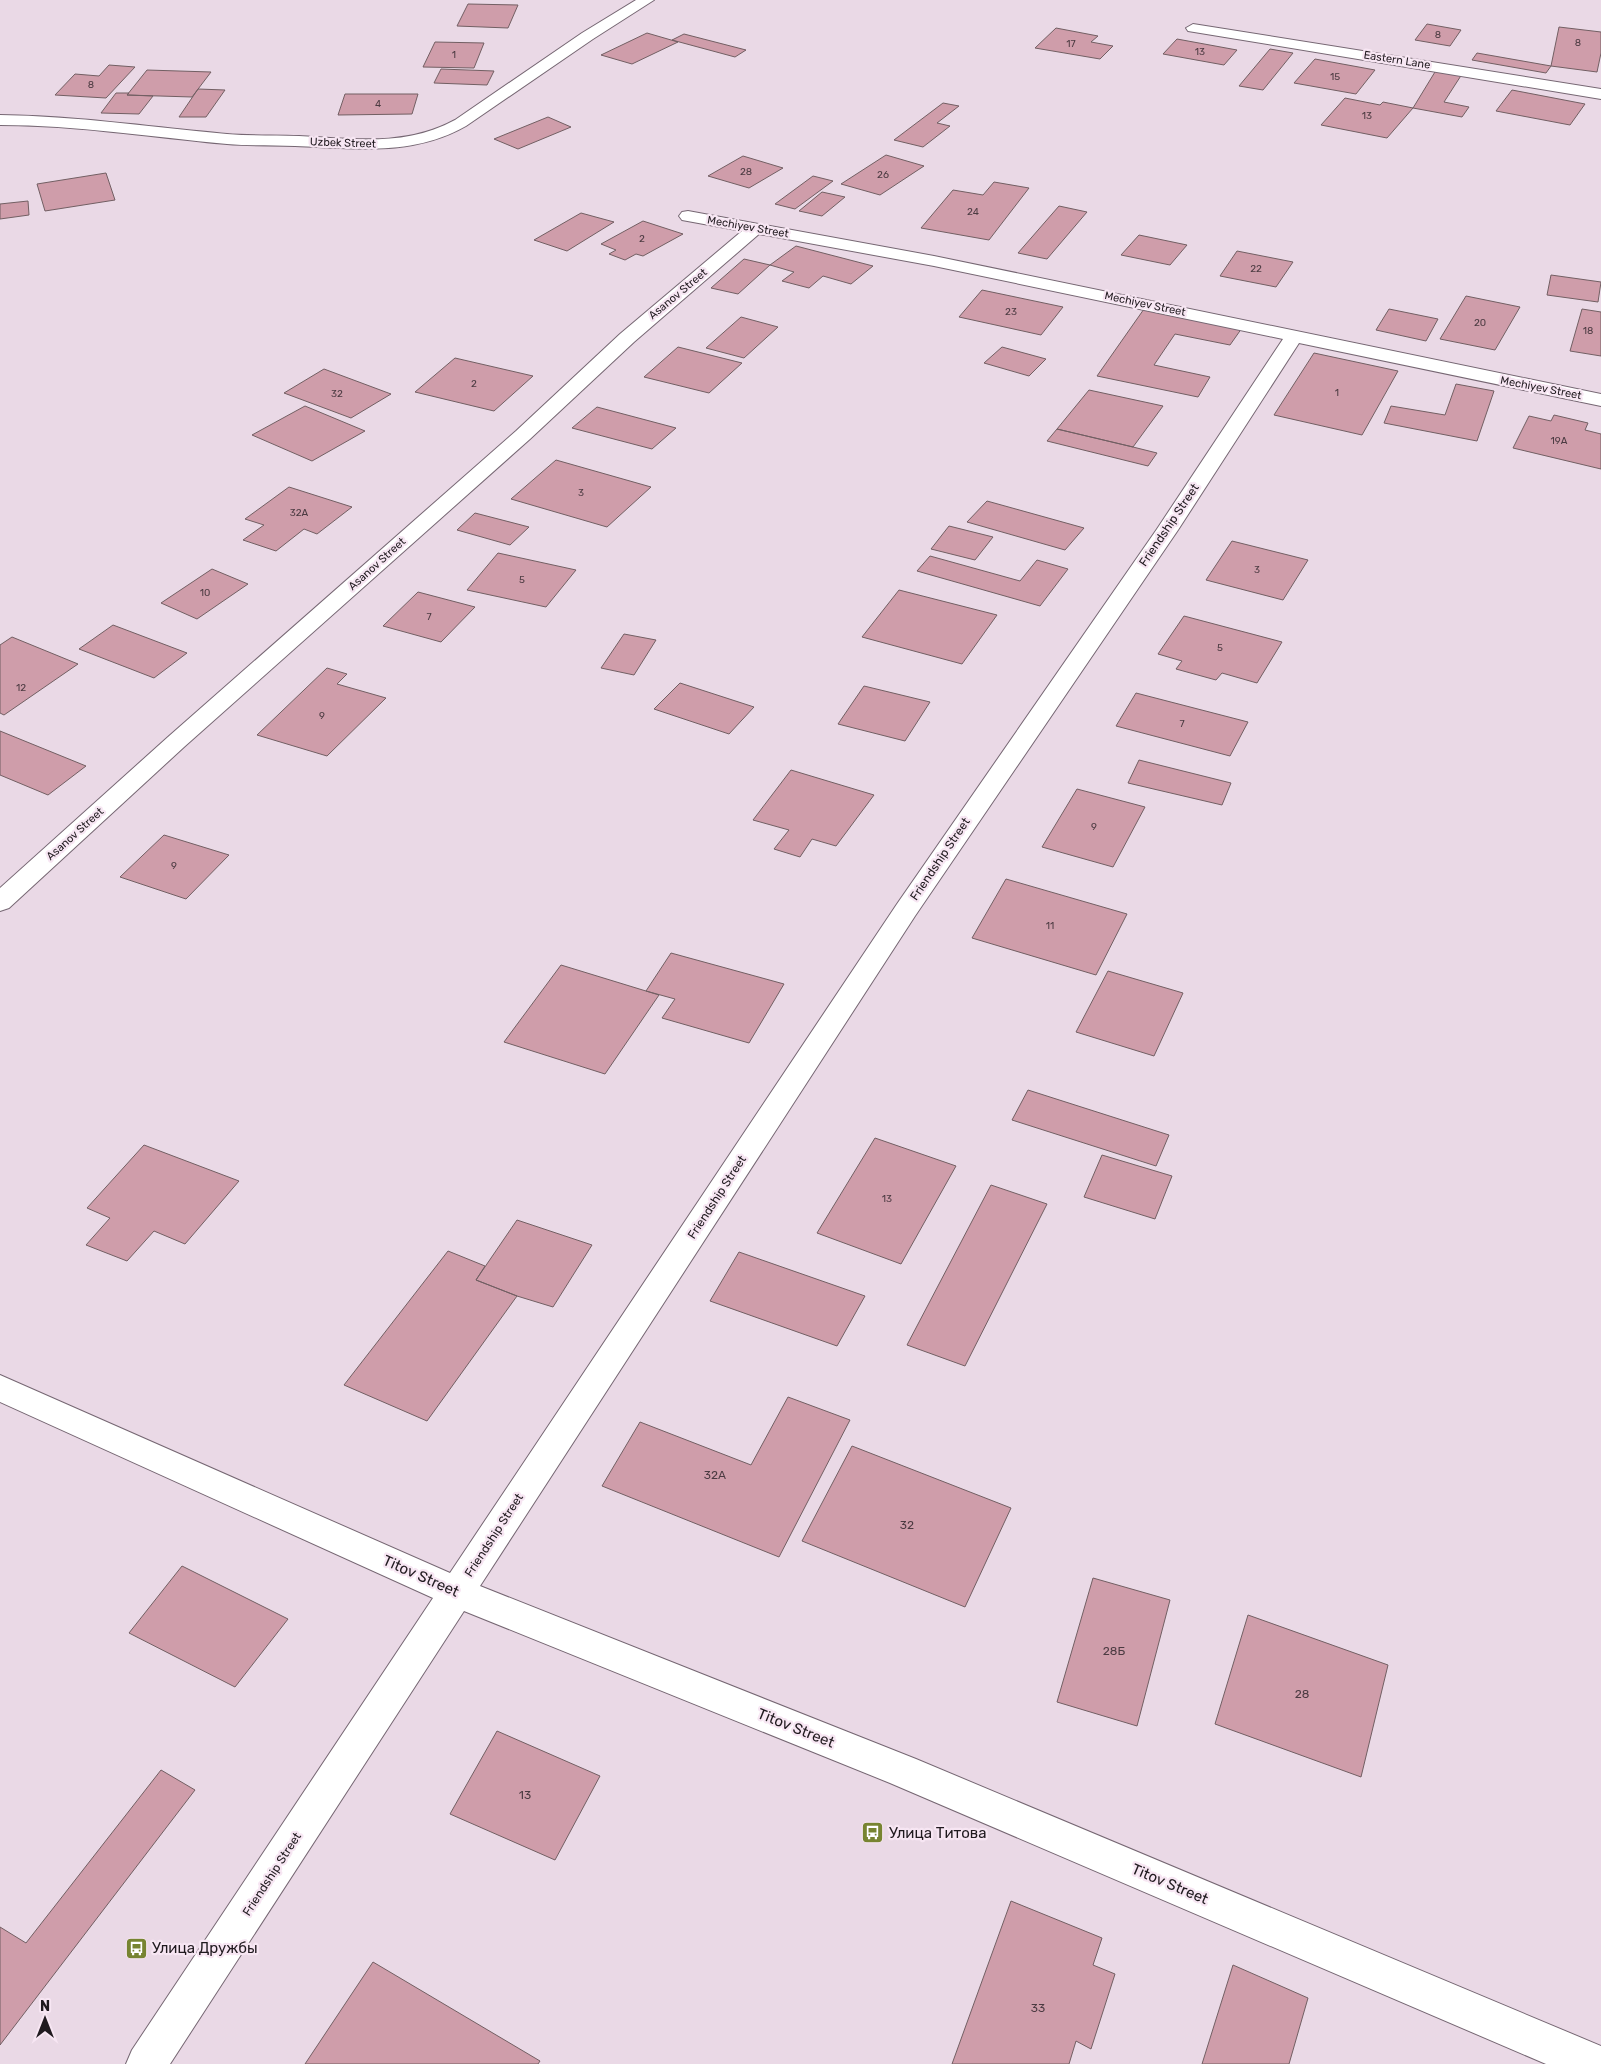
<svg xmlns="http://www.w3.org/2000/svg" width="1601" height="2064" font-family="Rubik,sans-serif">
	<style>
		.building { fill: #cf9daa; stroke: #725f63 }
		.lines { fill: none; stroke-linecap: round; stroke-linejoin: round }
		.street-casing { stroke: #766773; stroke-width: 2 }
		.street { fill: #fff; fill-rule: evenodd }
		.labels { text-anchor: middle; dominant-baseline: central; stroke-width: 4.5; stroke-linejoin: round; paint-order: stroke }
		.number-label { font-size: 10px; fill: #4c3b42 }
		.far-street-label { font-size: 11px; fill: #201a1f; stroke: #f7e6f3 }
		.street-label { font-size: 12px; fill: #201a1f; stroke: #f7e6f3 }
		.near-number-label { font-size: 12px; fill: #4c3b42 }
		.near-street-label { font-size: 15px; fill: #201a1f; stroke: #f7e6f3 }
		.near-poi-label { font-size: 15px; fill: #201a1f; stroke: #f7e6f3; text-anchor: start }
	</style>
	<rect width="100%" height="100%" fill="#ead9e6"/>
	<path class="building" d="M468 4 518 5 508 28 457 26Z
		M1427 24 1461 30 1450 46 1415 40Z
		M1559 27 1601 32V53L1597 72 1551 66Z
		M1056 28 1098 36 1091 42 1113 46 1100 59 1035 48Z
		M647 33 678 42 632 64 601 55Z
		M684 34 746 50 735 57 672 40Z
		M1177 39 1237 50 1224 65 1163 54Z
		M435 42 484 43 474 68 423 67Z
		M1270 49 1293 53 1263 90 1239 86Z
		M1477 53 1551 66 1546 73 1472 60Z
		M1315 59 1375 70 1356 94 1294 83Z
		M109 65 135 67 106 98 55 95 75 74 99 76Z
		M1438 67 1464 71 1444 102 1469 107 1462 117 1413 108Z
		M441 69 494 71 487 85 434 83Z
		M147 70 211 72 192 97 127 95Z
		M198 89 225 90 206 117H179Z
		M1512 90 1585 104 1570 125 1496 111Z
		M116 93H129L127 95 153 96 139 114 101 113Z
		M345 94H418L412 114 338 115Z
		M1345 98 1380 105 1383 102 1413 108 1387 138 1321 125Z
		M943 103 959 106 937 123 950 126 923 147 894 140Z
		M548 117 571 127 518 149 494 139Z
		M886 155 924 166 880 195 841 184Z
		M743 156 783 168 749 188 708 176Z
		M106 173 115 200 45 211 37 184Z
		M813 176 833 181 795 209 775 204Z
		M994 182 1029 188 989 240 921 228 953 190 983 195Z
		M822 192 845 197 822 216 799 211Z
		M28 201 29 215 0 219V204Z
		M1059 206 1087 212 1047 259 1018 253Z
		M581 213 614 222 567 251 534 240Z
		M643 221 683 234 643 256 636 254 625 260 609 254 616 250 601 244Z
		M1139 235 1187 245 1170 265 1121 255Z
		M796 246 873 266 851 284 823 276 809 288 782 281 794 272 770 265Z
		M1237 251 1293 262 1276 287 1220 276Z
		M744 259 770 265 738 294 711 288Z
		M1551 275 1601 282 1598 302 1547 295Z
		M982 290 1063 307 1041 335 959 317Z
		M1466 296 1520 307 1495 350 1440 339Z
		M1144 309 1242 328 1230 345 1175 334 1154 365 1210 377 1198 397 1097 376Z
		M1389 309 1438 319 1426 341 1376 330Z
		M1582 309 1601 312V356L1570 351Z
		M741 317 778 327 744 358 706 348Z
		M678 347 742 363 709 393 644 377Z
		M1002 347 1046 359 1029 376 984 363Z
		M1314 353 1398 371 1362 435 1274 415Z
		M455 358 533 376 494 411 415 392Z
		M324 369 391 394 351 418 284 393Z
		M1456 384 1494 391 1477 441 1384 423 1391 406 1445 415Z
		M1089 390 1163 406 1133 447 1057 429Z
		M305 406 365 431 312 461 252 435Z
		M597 407 676 428 652 449 572 428Z
		M1554 415 1588 423 1585 430 1601 434V469L1513 448 1529 416 1551 421Z
		M1057 429 1133 447 1157 453 1148 466 1047 441Z
		M556 460 651 487 607 527 511 499Z
		M289 487 352 507 317 534 304 529 276 551 243 540 264 525 245 519Z
		M987 501 1084 528 1065 550 967 522Z
		M475 513 529 527 510 545 457 530Z
		M949 526 993 537 975 560 931 549Z
		M1232 541 1308 560 1283 600 1206 580Z
		M498 553 576 570 546 607 467 590Z
		M930 556 1020 581 1037 560 1068 569 1040 606 917 571Z
		M212 569 248 584 197 619 161 603Z
		M899 590 997 615 962 664 862 637Z
		M418 592 475 607 441 642 383 626Z
		M1184 616 1282 642 1257 683 1222 673 1216 680 1176 669 1182 661 1158 654Z
		M113 625 187 653 154 678 79 649Z
		M624 634 656 640 634 675 601 668Z
		M12 637 78 664 4 715 0 713V645Z
		M327 668 347 674 337 684 386 698 327 756 257 735Z
		M680 683 754 707 729 734 654 709Z
		M864 686 930 702 905 741 838 724Z
		M1136 693 1248 722 1230 756 1116 726Z
		M0 731 86 766 48 795 0 775Z
		M1139 760 1231 783 1222 805 1128 783Z
		M791 770 874 795 836 846 812 839 800 857 774 849 789 830 753 820Z
		M1077 789 1145 807 1113 867 1042 847Z
		M164 835 229 855 186 899 120 877Z
		M1006 879 1127 914 1096 975 972 938Z
		M671 953 784 984 749 1043 662 1018 675 999 646 991Z
		M561 965 659 995 605 1074 504 1042Z
		M1108 971 1183 993 1154 1056 1076 1032Z
		M1028 1090 1169 1135 1156 1166 1012 1120Z
		M875 1138 956 1166 901 1264 817 1233Z
		M144 1145 239 1181 185 1244 154 1231 127 1261 86 1245 110 1218 87 1208Z
		M1102 1155 1172 1176 1155 1219 1084 1197Z
		M991 1185 1047 1204 965 1366 907 1345Z
		M517 1220 592 1245 553 1307 517 1296 476 1280Z
		M448 1251 485 1266 476 1280 517 1296 427 1421 344 1385Z
		M739 1252 865 1296 837 1346 710 1301Z
		M788 1397 850 1420 779 1557 602 1486 640 1422 751 1465Z
		M852 1446 1011 1508 965 1607 802 1541Z
		M182 1566 288 1619 235 1687 129 1633Z
		M1093 1578 1170 1600 1137 1726 1057 1702Z
		M1248 1615 1388 1665 1361 1777 1215 1724Z
		M497 1731 600 1776 555 1860 450 1814Z
		M161 1770 195 1790 0 2045V1927L26 1943Z
		M1011 1901 1102 1938 1093 1965 1115 1974 1091 2049 1076 2041 1069 2064H952Z
		M373 1962 540 2061 538 2064H305Z
		M1233 1965 1308 1998 1289 2064H1202Z"/>
	<g class="lines">
		<defs>
			<path id="street" d="M636 0H654L593 39 466 126C412 157 354 148 295 146 273 145 250 146 227 144 151 137 76 125 0 125V115C76 116 151 127 227 134 251 136 275 135 299 136 353 139 406 147 455 120L582 33Z
				M1193 24 1601 89V99L1188 31 1186 28Z
				M688 211 934 256 1601 394V406L1299 343 1178 530 915 916 480 1586 916 1759 1601 2046V2064H1546L890 1783 464 1611 170 2064H126L132 2050 433 1598 0 1402V1375L450 1573 897 904 1157 529 1283 339 934 266 759 234 634 342 530 439 184 747 9 908 0 911V888L168 737 516 431 620 334 742 231 682 220 679 216 682 212Z"/>
		</defs>
		<use href="#street" class="street-casing"/>
		<use href="#street" class="street"/>
	</g>
	<defs>
		<symbol id="bus-square" viewBox="-11 -11 22 22"><rect x="-9" y="-9" width="18" height="18" rx="4" fill="#778431" stroke="#f7e6f3"/><path d="M-5-6H5V4H4V6H2V4H-2V6H-4V4H-5ZM-3.5-4V0h7V-4ZM-3.5 1.2v1.5H-2V1.2ZM2 1.2v1.5H3.5V1.2Z" fill="#fff"/></symbol>
	</defs>
	<g fill-rule="evenodd">
		<use href="#bus-square" x="860" y="1820" width="25" height="25"/>
		<use href="#bus-square" x="124" y="1936" width="25" height="25"/>
	</g>
	<g class="labels">
		<g class="number-label">
			<text x="1438" y="35">8</text>
			<text x="1578" y="43">8</text>
			<text x="1071" y="44">17</text>
			<text x="1200" y="52">13</text>
			<text x="454" y="55">1</text>
			<text x="1335" y="77">15</text>
			<text x="91" y="85">8</text>
			<text x="378" y="104">4</text>
			<text x="1367" y="116">13</text>
			<text x="746" y="172">28</text>
			<text x="883" y="175">26</text>
			<text x="973" y="212">24</text>
			<text x="642" y="239">2</text>
			<text x="1256" y="269">22</text>
			<text x="1011" y="312">23</text>
			<text x="1480" y="323">20</text>
			<text x="1588" y="331">18</text>
			<text x="474" y="384">2</text>
			<text x="1337" y="393">1</text>
			<text x="337" y="394">32</text>
			<text x="1559" y="441">19А</text>
			<text x="581" y="493">3</text>
			<text x="299" y="513">32А</text>
			<text x="1257" y="570">3</text>
			<text x="522" y="580">5</text>
			<text x="205" y="593">10</text>
			<text x="429" y="617">7</text>
			<text x="1220" y="648">5</text>
			<text x="21" y="688">12</text>
			<text x="322" y="716">9</text>
			<text x="1182" y="724">7</text>
			<text x="1094" y="827">9</text>
			<text x="174" y="866">9</text>
			<text x="1050" y="926">11</text>
			<text x="887" y="1199">13</text>
		</g>
		<g class="far-street-label">
			<text transform="translate(1397 60) rotate(9)">Eastern Lane</text>
			<text transform="translate(343 143) rotate(2)">Uzbek Street</text>
			<text transform="translate(748 227) rotate(10)">Mechiyev Street</text>
			<text transform="translate(678 294) rotate(-40)">Asanov Street</text>
			<text transform="translate(1145 304) rotate(12)">Mechiyev Street</text>
			<text transform="translate(1541 388) rotate(11)">Mechiyev Street</text>
			<text transform="translate(377 564) rotate(-42)">Asanov Street</text>
			<text transform="translate(75 834) rotate(-42)">Asanov Street</text>
		</g>
		<g class="street-label">
			<text transform="translate(1169 525) rotate(-56)">Friendship Street</text>
			<text transform="translate(940 859) rotate(-56)">Friendship Street</text>
			<text transform="translate(717 1197) rotate(-57)">Friendship Street</text>
			<text transform="translate(494 1535) rotate(-57)">Friendship Street</text>
			<text transform="translate(272 1874) rotate(-57)">Friendship Street</text>
		</g>
		<g class="near-number-label">
			<text x="715" y="1475">32А</text>
			<text x="907" y="1525">32</text>
			<text x="1114" y="1651">28Б</text>
			<text x="1302" y="1694">28</text>
			<text x="525" y="1795">13</text>
			<text x="1038" y="2008">33</text>
		</g>
		<g class="near-street-label">
			<text transform="translate(421 1576) rotate(24)">Titov Street</text>
			<text transform="translate(796 1728) rotate(22)">Titov Street</text>
			<text transform="translate(1170 1884) rotate(23)">Titov Street</text>
		</g>
		<g class="near-poi-label">
			<text x="889" y="1833">Улица Титова</text>
			<text x="152" y="1948">Улица Дружбы</text>
		</g>
	</g>
	<g transform="translate(45 2019)" stroke="#f7e6f3" stroke-width="4" paint-order="stroke">
	<path d="M0-4L9 19L0 12L-9 19Z" fill="#201a1f"/>
	<text y="-8" font-size="14" font-weight="bold" text-anchor="middle" fill="#201a1f">N</text>
	</g>
</svg>
